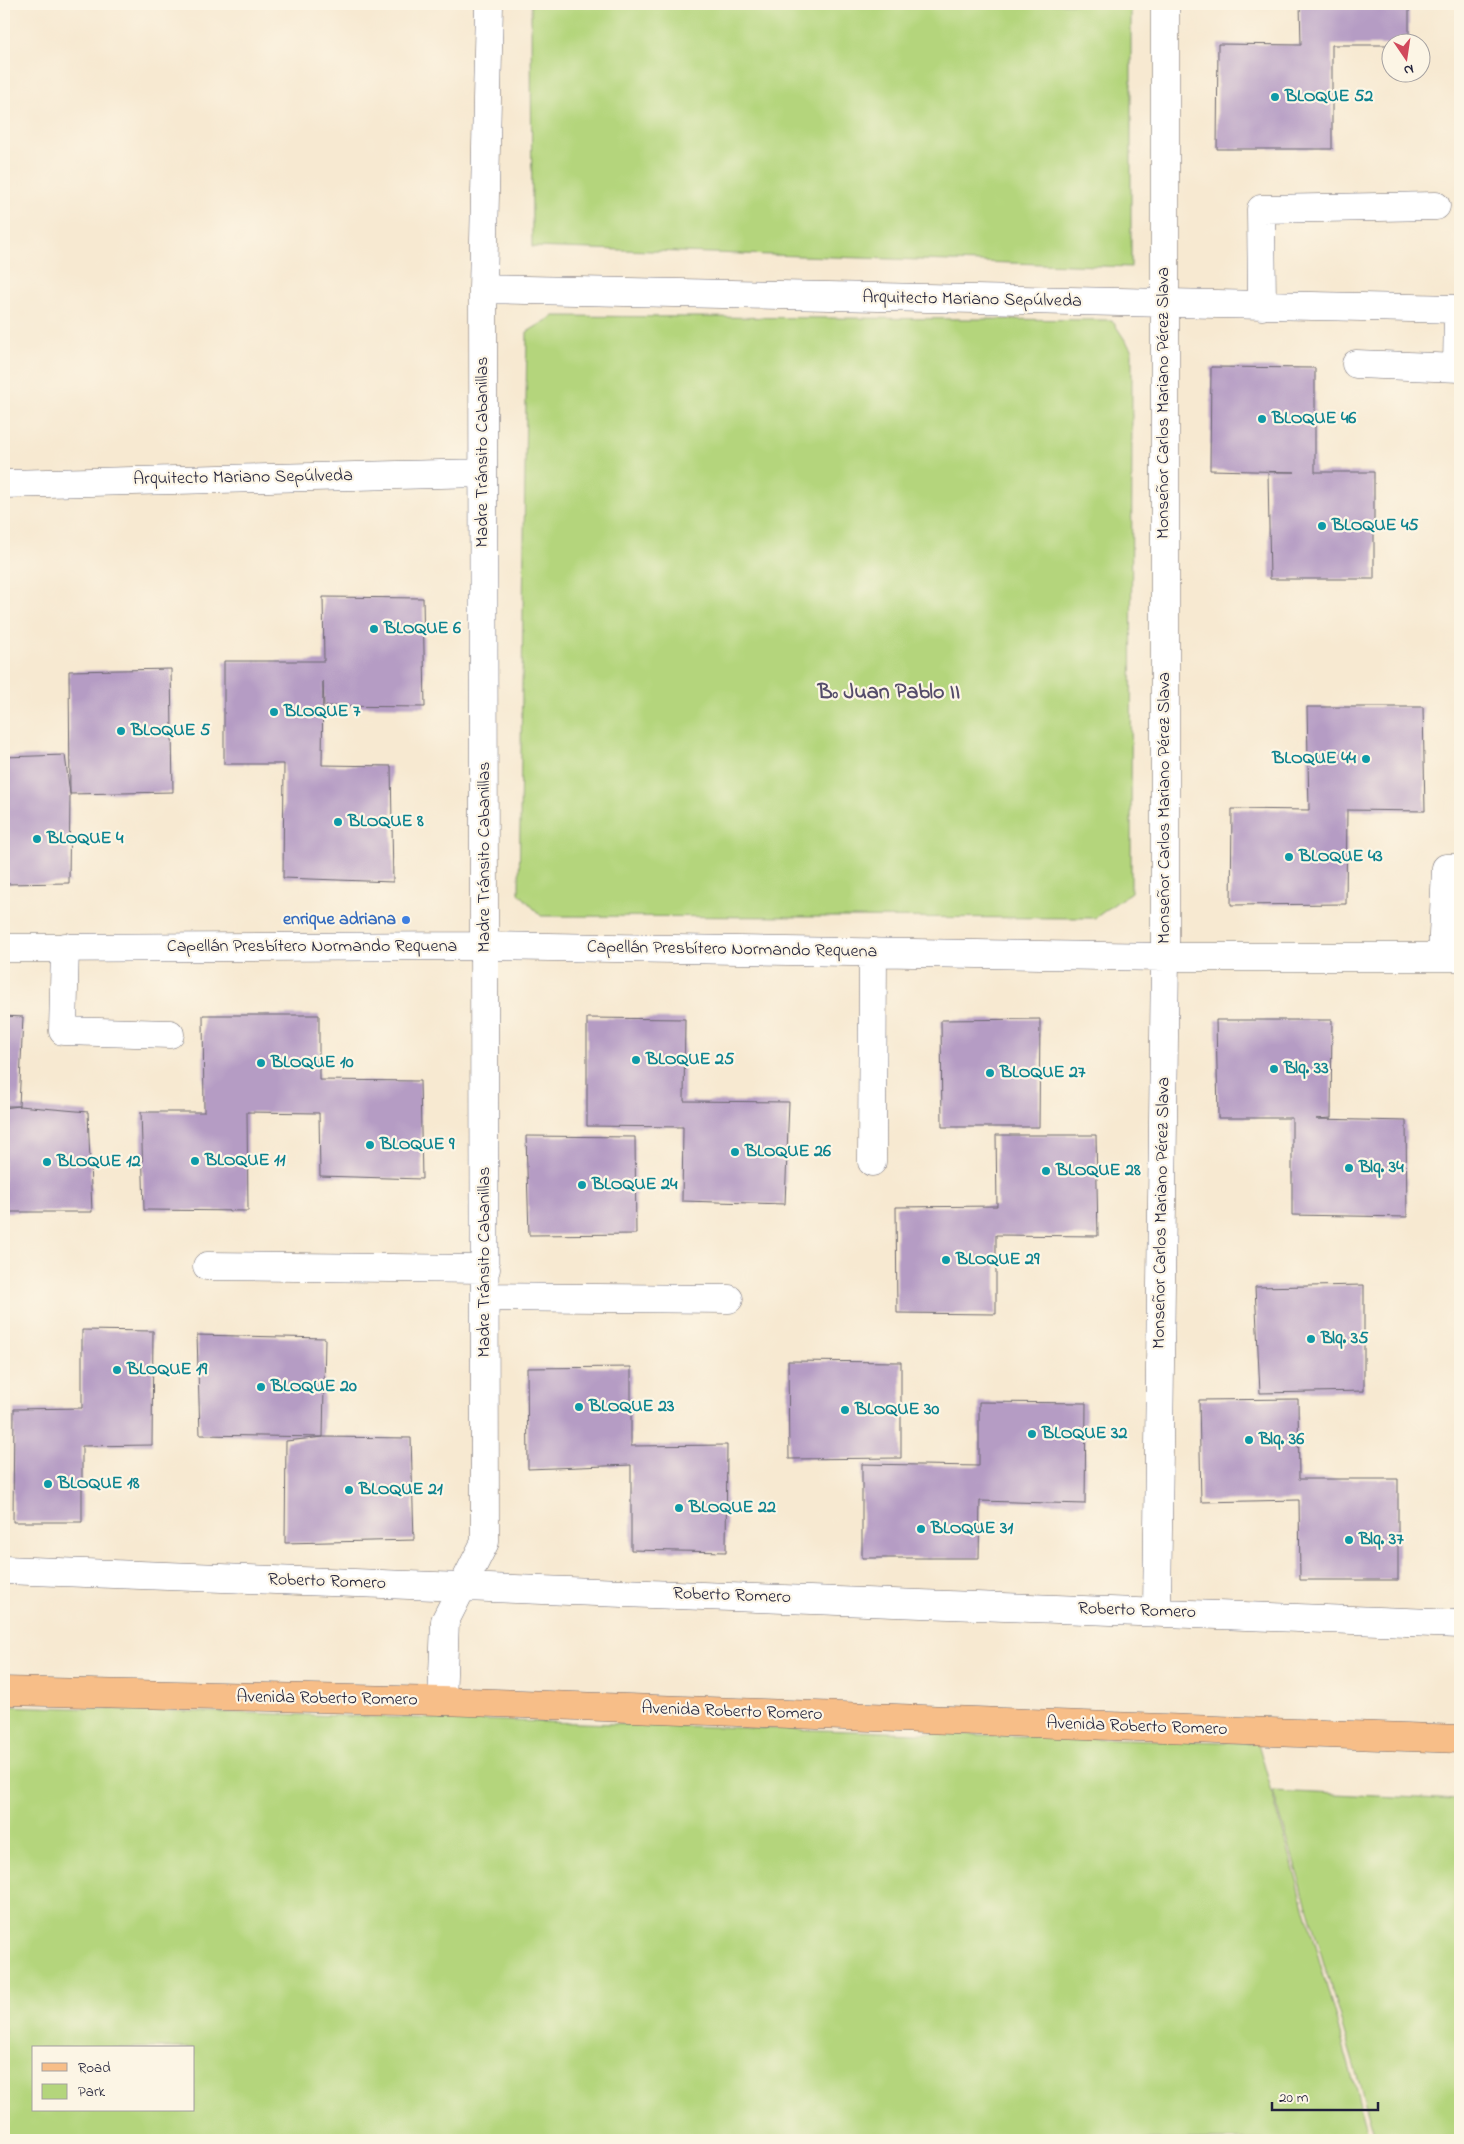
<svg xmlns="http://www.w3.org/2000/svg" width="1464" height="2144" font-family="'Indie Flower',sans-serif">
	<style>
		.green { fill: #b4d57c; stroke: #6b7c5c; fill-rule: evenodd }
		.building { fill: #b59cc4 }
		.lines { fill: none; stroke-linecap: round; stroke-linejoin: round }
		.minor-casing { stroke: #6d6870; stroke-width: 29 }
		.major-casing { stroke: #6d6870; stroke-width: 29 }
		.minor { stroke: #fff; stroke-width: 28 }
		.major { stroke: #f7be88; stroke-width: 28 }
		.culture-dot { fill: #0f9aa8; stroke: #fcf5e5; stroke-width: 2 }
		.shop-dot { fill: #3f7fe0; stroke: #fcf5e5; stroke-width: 2 }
		.labels { text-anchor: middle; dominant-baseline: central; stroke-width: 4.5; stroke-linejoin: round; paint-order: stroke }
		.culture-label { font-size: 18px; font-weight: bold; fill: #0d838f; stroke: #fcf5e5; text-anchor: start }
		.street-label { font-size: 18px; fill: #22223b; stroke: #fcf5e5 }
		.shop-label { font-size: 18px; font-weight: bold; fill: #366cbe; stroke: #fcf5e5; text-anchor: end }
		.district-label { font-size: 22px; font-weight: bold; fill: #554d6b; stroke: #fcf5e5 }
	</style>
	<rect width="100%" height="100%" fill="#fcf5e5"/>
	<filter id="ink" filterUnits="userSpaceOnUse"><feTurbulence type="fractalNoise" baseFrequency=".02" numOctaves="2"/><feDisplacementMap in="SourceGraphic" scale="10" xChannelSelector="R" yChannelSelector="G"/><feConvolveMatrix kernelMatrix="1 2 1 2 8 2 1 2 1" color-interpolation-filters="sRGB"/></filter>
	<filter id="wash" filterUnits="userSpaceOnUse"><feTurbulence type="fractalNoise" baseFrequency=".0096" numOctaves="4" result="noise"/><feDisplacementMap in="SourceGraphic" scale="20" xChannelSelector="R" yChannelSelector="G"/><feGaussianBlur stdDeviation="1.12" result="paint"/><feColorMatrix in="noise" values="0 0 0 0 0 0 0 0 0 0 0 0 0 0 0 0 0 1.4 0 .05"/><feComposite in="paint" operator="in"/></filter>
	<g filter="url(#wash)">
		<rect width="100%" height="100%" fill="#f7e9d1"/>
		<path class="green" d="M531 4H1131V267L532 247Z
			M554 316 1112 320 1132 351 1131 892 1095 918 541 916 519 893 527 332Z
			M4 1706 1258 1743 1370 2140H4ZM34 2048H194V2110H34Z
			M1273 1791 1460 1800V2140H1376Z"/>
		<g id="blocks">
			<path class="building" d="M1300 4H1409V42H1392V45H1332V149H1217L1218 44 1301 45Z
				M1211 367 1315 368V472H1374V579H1270L1268 472H1295L1210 470Z
				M323 597 423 598 425 707 324 706 323 681 322 765 391 766 393 882 283 878 284 764H224V661H324Z
				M171 669 173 792 70 794 69 883 4 884V757L65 755 70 794 69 671Z
				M1307 707H1423L1425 811 1347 810 1346 904 1231 905 1232 809 1309 810Z
				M203 1015H319V1080L420 1081 422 1179 320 1176 319 1113 247 1112 248 1211 144 1210 141 1112H204Z
				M4 1016 23 1017 19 1106 88 1112 92 1212H4V1108L19 1106H4Z
				M587 1018 685 1019 684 1101 789 1102 785 1204 682 1201 683 1127 587 1126Z
				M1040 1019 1039 1127H942L941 1020Z
				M1216 1020H1332L1331 1118 1316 1119 1406 1121 1407 1217 1292 1215V1118H1218Z
				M996 1135H1096L1098 1236 996 1235V1314L897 1313 896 1207 997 1206Z
				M526 1136 635 1137 636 1234 529 1235Z
				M1364 1285V1391L1260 1393 1255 1287Z
				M82 1330 153 1331 152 1445 82 1446V1522H13L14 1409 82 1408Z
				M197 1335 325 1338 323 1437 200 1435Z
				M788 1361 901 1362V1458L789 1459Z
				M631 1367V1446L727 1445 726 1552 631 1550V1465L528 1469 527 1368Z
				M1298 1399 1299 1479H1398V1580H1300L1299 1500 1201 1502 1199 1400Z
				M979 1402 1086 1403 1085 1504 980 1501 979 1558H862V1464L979 1466Z
				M323 1437 411 1438 414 1540 285 1543 286 1441Z"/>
		</g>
	</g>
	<g filter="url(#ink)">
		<use href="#blocks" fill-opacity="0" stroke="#6d6870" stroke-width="1"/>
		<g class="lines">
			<defs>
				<path id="minor" d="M483 289 1460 309
					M1262 306 1261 209 1436 206
					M1356 364 1460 368
					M1457 367 1458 309
					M4 484 483 473
					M65 947 63 1031 170 1034
					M4 948 485 946 1165 957H1460
					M1442 957 1446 868H1460
					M872 1162 873 952
					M207 1266 486 1269
					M485 1297 729 1299
					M4 1570 1460 1624
					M1157 1611 1165 957V4
					M442 1701 445 1621 485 1542 483 289 489 4"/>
				<path id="major" d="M4 1691 442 1701 1460 1739"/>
			</defs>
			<use href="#minor" class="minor-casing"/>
			<use href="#major" class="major-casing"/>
			<use href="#minor" class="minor"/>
			<use href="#major" class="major"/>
		</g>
	</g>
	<g class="culture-dot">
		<circle cx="1275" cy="97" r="5"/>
		<circle cx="1262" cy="419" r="5"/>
		<circle cx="1322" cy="526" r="5"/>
		<circle cx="374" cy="629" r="5"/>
		<circle cx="274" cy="712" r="5"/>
		<circle cx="121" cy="731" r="5"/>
		<circle cx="1366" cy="759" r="5"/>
		<circle cx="338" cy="822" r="5"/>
		<circle cx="37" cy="839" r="5"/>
		<circle cx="1289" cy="857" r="5"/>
		<circle cx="636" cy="1060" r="5"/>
		<circle cx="261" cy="1063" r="5"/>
		<circle cx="1274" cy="1069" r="5"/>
		<circle cx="990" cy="1073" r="5"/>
		<circle cx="370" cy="1145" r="5"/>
		<circle cx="735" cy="1152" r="5"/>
		<circle cx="195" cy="1161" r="5"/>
		<circle cx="47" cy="1162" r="5"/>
		<circle cx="1349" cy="1168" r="5"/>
		<circle cx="1046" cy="1171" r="5"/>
		<circle cx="582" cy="1185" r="5"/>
		<circle cx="946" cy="1260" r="5"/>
		<circle cx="1311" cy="1339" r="5"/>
		<circle cx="117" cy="1370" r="5"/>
		<circle cx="261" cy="1387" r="5"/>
		<circle cx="579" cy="1407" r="5"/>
		<circle cx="845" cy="1410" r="5"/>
		<circle cx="1032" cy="1434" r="5"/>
		<circle cx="1249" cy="1440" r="5"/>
		<circle cx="48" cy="1484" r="5"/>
		<circle cx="349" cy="1490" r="5"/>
		<circle cx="679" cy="1508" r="5"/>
		<circle cx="921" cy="1529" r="5"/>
		<circle cx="1349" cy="1540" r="5"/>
	</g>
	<circle class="shop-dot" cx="406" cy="920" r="5"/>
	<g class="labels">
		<g class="culture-label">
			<text x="1285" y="97">BLOQUE 52</text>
			<text x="1272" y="419">BLOQUE 46</text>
			<text x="1332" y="526">BLOQUE 45</text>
			<text x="384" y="629">BLOQUE 6</text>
			<text x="284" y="712">BLOQUE 7</text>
			<text x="131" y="731">BLOQUE 5</text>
			<text x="1356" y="759" text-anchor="end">BLOQUE 44</text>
			<text x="348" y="822">BLOQUE 8</text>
			<text x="47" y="839">BLOQUE 4</text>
			<text x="1299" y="857">BLOQUE 43</text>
			<text x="646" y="1060">BLOQUE 25</text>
			<text x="271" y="1063">BLOQUE 10</text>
			<text x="1284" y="1069">Blq. 33</text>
			<text x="1000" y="1073">BLOQUE 27</text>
			<text x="380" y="1145">BLOQUE 9</text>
			<text x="745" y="1152">BLOQUE 26</text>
			<text x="205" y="1161">BLOQUE 11</text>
			<text x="57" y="1162">BLOQUE 12</text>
			<text x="1359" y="1168">Blq. 34</text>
			<text x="1056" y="1171">BLOQUE 28</text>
			<text x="592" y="1185">BLOQUE 24</text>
			<text x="956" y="1260">BLOQUE 29</text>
			<text x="1321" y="1339">Blq. 35</text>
			<text x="127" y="1370">BLOQUE 19</text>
			<text x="271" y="1387">BLOQUE 20</text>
			<text x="589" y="1407">BLOQUE 23</text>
			<text x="855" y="1410">BLOQUE 30</text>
			<text x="1042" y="1434">BLOQUE 32</text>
			<text x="1259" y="1440">Blq. 36</text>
			<text x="58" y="1484">BLOQUE 18</text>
			<text x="359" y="1490">BLOQUE 21</text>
			<text x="689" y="1508">BLOQUE 22</text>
			<text x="931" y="1529">BLOQUE 31</text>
			<text x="1359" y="1540">Blq. 37</text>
		</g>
		<g class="street-label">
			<text transform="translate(972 300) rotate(1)">Arquitecto Mariano Sepúlveda</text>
			<text transform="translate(1164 403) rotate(-90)">Monseñor Carlos Mariano Pérez Slava</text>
			<text transform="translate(483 452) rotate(-90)">Madre Tránsito Cabanillas</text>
			<text transform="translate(243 478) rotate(-1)">Arquitecto Mariano Sepúlveda</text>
			<text transform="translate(1165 808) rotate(-90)">Monseñor Carlos Mariano Pérez Slava</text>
			<text transform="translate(485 857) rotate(-90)">Madre Tránsito Cabanillas</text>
			<text x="312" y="947">Capellán Presbítero Normando Requena</text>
			<text transform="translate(732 950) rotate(1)">Capellán Presbítero Normando Requena</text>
			<text transform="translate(1162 1213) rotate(-89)">Monseñor Carlos Mariano Pérez Slava</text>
			<text transform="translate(485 1262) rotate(-90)">Madre Tránsito Cabanillas</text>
			<text transform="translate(327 1582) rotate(2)">Roberto Romero</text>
			<text transform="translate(732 1596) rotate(2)">Roberto Romero</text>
			<text transform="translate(1137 1611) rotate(2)">Roberto Romero</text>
			<text transform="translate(327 1699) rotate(1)">Avenida Roberto Romero</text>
			<text transform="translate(732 1712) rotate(2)">Avenida Roberto Romero</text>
			<text transform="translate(1137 1727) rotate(2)">Avenida Roberto Romero</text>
		</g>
		<g class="shop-label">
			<text x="396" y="920">enrique adriana</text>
		</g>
		<g class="district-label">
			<text x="889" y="693">Bº Juan Pablo II</text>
		</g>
	</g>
	<rect width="1464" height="2144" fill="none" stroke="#fcf5e5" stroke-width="20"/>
	<rect x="32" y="2046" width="162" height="65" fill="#fcf5e5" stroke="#a5a1a1"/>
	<rect x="42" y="2063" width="25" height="8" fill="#f7be88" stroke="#a5a1a1"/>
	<text x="78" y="2072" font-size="15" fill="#22223b">Road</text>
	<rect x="42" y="2084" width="25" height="15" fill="#b4d57c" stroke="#a5a1a1"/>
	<text x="78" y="2096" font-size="15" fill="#22223b">Park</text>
	<g transform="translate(1406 58) rotate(167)"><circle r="24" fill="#fcf5e5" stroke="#a5a1a1"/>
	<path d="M0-4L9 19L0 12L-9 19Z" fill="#d1495b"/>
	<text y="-8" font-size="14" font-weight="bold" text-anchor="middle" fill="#22223b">N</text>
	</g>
	<path d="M1272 2102v8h106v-8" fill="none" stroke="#22223b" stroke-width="2.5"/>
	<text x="1279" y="2102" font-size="15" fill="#22223b" stroke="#fcf5e5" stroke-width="4" paint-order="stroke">20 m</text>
</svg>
